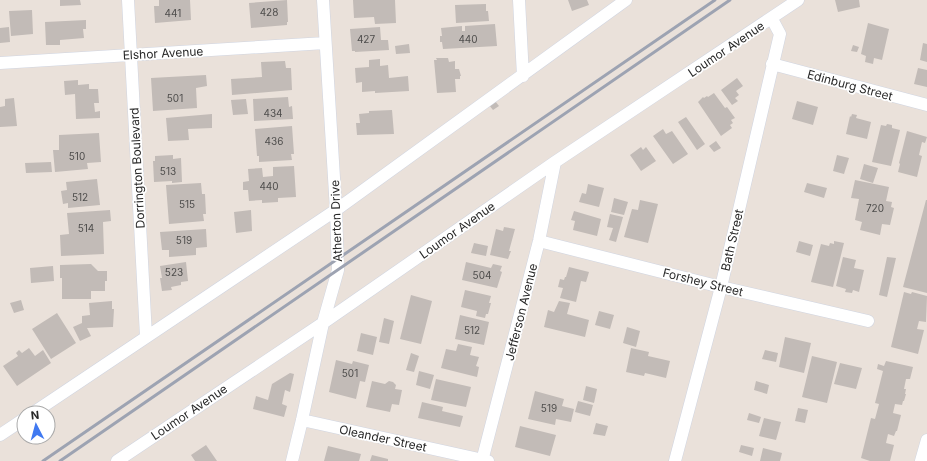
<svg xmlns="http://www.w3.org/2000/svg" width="927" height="461" font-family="Inter,sans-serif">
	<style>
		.building { fill: #c2bbb7 }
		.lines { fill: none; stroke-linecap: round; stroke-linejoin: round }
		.street-casing { stroke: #d0d5e1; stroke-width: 13 }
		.street { stroke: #fff; stroke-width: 12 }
		.rail { stroke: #9da3b2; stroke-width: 3 }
		.labels { text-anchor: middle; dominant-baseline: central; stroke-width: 3.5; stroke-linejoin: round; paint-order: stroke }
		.number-label { font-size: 10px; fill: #4e4d4c }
		.street-label { font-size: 12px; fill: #282828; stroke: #fff }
	</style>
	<rect width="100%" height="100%" fill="#eae1da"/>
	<path class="building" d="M60 0H80L81 5 60 6Z
		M159 0H190L191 20 155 23 154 6H159Z
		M287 0 288 22H287V25L251 28 249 3Z
		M353 0H395L396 23 375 24 374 17 354 18Z
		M568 0H587L589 5 572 11Z
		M835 0H859L860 7 838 12Z
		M486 4V11H488L489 21 456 23 455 5Z
		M32 10 33 34 11 36 9 11Z
		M86 20V29H83L84 38 60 40V45H46L45 22Z
		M868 23 889 29 882 60 874 58 873 64 865 62 866 56 861 54Z
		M495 24 497 46 443 49 442 42H440V36H442L441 28 462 26V31H465V26Z
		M9 27 10 42 0 43V28Z
		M380 27 381 40H388L389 50 355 52V51H352L350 29Z
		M923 43 927 44V62L920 60Z
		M409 44 410 53 396 54 395 46Z
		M853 45 859 47 857 52 851 51Z
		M436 58H448L449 62 455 61V69H459L461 76H460V79H455L456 92 437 93 434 60H437Z
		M380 59V66L388 65 389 78 408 76 409 91 375 93V91L362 92V82L356 83 355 68 369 67V60Z
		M285 61 286 68H291L292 90 232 95 231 79 262 77 261 62Z
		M918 68 927 70V87L914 84Z
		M206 75 207 86 196 88 197 108 153 111 151 78Z
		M737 78 743 86 736 91 739 95 735 98 738 101 732 105 721 90Z
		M78 80V85L89 84V89H98L99 103H94L95 112 100 111V118L76 119 75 94 65 95 64 81Z
		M714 93 725 108 727 107 735 118 731 120 733 123 730 125 732 128 721 136 698 102 703 97 704 98 707 96 708 97Z
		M288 97 289 107 292 106 293 119 254 121 253 99Z
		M14 98 17 126 0 127V107L5 106V99Z
		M246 99 248 114 233 115 231 100Z
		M495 101 499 106 493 110 489 105Z
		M797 101 818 107 813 125 792 119Z
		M392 110 394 134 357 135 356 123H360L359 114 369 113V111Z
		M212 114V128L188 129 189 140 168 141 166 118Z
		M852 114 857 115 856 118 871 122 867 139 846 134 850 116 851 117Z
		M686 117 705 144 697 150 678 122Z
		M887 124 892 125V128L900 130 891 166 872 162 881 125 886 126Z
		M292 126 294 154H291L292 160 259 162V156H257L255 129Z
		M663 129 666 134 672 131 688 154 673 164 653 136Z
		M907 131 927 137 925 143 922 142 919 155 922 156 917 177 898 172 900 164 899 163Z
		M99 133 101 162 87 163 88 169 55 172 53 150H59V135Z
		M716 141 721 148 714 152 709 146Z
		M641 147 643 150 646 147 656 161 641 171 630 155Z
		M173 155V159L181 158 182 182 172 183V181L154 182 153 161H155V156Z
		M837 155 849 158 844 174 833 171Z
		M51 162 52 172 26 173 25 163Z
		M864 164 878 168 873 183 860 179Z
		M294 166 296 197 278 198V202L262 203V200L249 201 248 190H243V182L249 181 248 169 262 168 263 177 273 176V167Z
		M97 179 100 205 68 208V203L63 204 61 191 67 190 66 182Z
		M855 180 889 187 886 201 892 202 891 207 894 208 890 225 882 224 880 235 860 230 862 222 855 220 859 199 851 198Z
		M201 183 202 194H205L206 214H203L204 221 169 224 166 185Z
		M807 183 827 188 824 198 804 192Z
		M588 184 604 188 599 207 579 202 582 193 586 194Z
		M614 198 628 202 624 215 611 212Z
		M640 200 658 204 648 243 624 237 632 209 638 210Z
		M926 200H927V293L903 287Z
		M110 210 111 221 103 222 104 254 61 256 60 235 69 234 67 213Z
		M251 210 252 231 236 233 234 212Z
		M574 211 601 219 597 236 573 230 575 221 571 220Z
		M610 214 623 217 616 242 609 240 613 228 607 227Z
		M504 227 515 229 509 251H511L508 259 490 255 496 229 503 231Z
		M206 229 207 247 196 248V255L169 257V250H162L160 232Z
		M799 241 813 245 810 256 796 252Z
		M834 241 844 243 833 287 811 282 821 244 829 246 830 243 834 244Z
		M474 243 488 246 486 256 471 253Z
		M843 257 856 260 854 268 864 270 859 292 853 290 852 293 845 292 846 289 836 286Z
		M887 257 896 258 887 297 879 295Z
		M186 262 188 281 181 282V285L171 287 172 290 162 291 160 278H162L160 266Z
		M466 262 491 268 493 264 502 266 500 271 502 272 497 288 462 280Z
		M91 264 98 271H107V281H105V291H91V299H62V278H60V265Z
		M53 266 54 281 31 283 30 268Z
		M569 267 589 272 586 282 581 281 576 302 560 298 563 288 558 287 560 279 564 280 565 277H566Z
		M465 290 491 296 489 303H491L488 314H486L485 318 476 316 477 311 461 307Z
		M904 292 911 294 912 292 927 296 926 322 919 321 917 329 924 330 918 354 891 347Z
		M411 295 432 301 421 344 400 339Z
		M21 300 24 310 14 313 10 303Z
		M112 301V309H114L113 327 87 328 91 336 80 341 73 327 82 323V316L90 315 89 303Z
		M559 301 570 303 567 314 589 320 585 337 544 327 548 310 554 312Z
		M599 311 614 315 610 329 595 325Z
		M57 313 76 343 51 359 32 329Z
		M460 315 489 322 484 345 455 339Z
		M384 318 394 321 389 344 379 342Z
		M627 327 640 331 636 347 623 343Z
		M361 333 377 337 373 355 357 351Z
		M785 337 811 343 804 373 779 367Z
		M458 344 472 347 470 355 479 357 476 366 479 367 477 377 441 368 446 349 456 351Z
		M29 348 35 356 43 350 51 363 17 386 3 366 18 356 16 353 19 350 22 353Z
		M631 348 649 352 648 356 670 361 666 378 645 373 644 376 626 372Z
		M765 350 778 353 776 362 762 359Z
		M411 353 419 356 414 372 406 370Z
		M812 356 837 362 827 403 802 397Z
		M336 360 352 364 353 361 369 365 365 382 360 381 356 399 329 392Z
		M886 361 913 367 910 379H906L904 389H906L905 394H906L904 401H903L902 405 895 404 893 413 901 415 897 431H896L894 436 888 434 886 443 894 445 890 461H870L861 458 871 418 875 419 879 404 875 403 883 371 877 369 878 364 884 366Z
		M840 363 862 368 856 389 834 384Z
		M419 371 434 375 430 389 416 385Z
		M290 373 294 374 290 392 285 390 282 404 287 406 284 417 253 409 256 396 268 400 272 384Z
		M436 379 471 387 466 407 431 400Z
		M372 381 385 384 389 381 393 382 396 385 395 389 402 390 399 405 392 404 390 412 366 407Z
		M756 381 769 385 767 394 754 390Z
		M586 386 597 389 594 403 583 400Z
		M535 391 564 399 562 406 574 409 571 422 556 419 555 425 528 419Z
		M578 401 593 405 590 416 575 412Z
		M422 402 443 407 442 411 463 416 460 427 418 418Z
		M798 408 808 410 805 423 795 421Z
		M749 413 761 417 759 423 747 420Z
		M764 418 781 422 776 440 759 436Z
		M596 423 608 426 605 436 593 434Z
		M520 426 556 435 550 456 515 447Z
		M206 445 217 461H195L191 455Z
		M741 445 754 448 752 456 739 452Z
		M328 446 361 454 359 461H324Z
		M763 448 782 453 780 461H760Z
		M372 455 388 459V461H370Z"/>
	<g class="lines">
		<defs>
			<path id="street" d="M128 0 146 336
				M519 0 523 76
				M0 63 325 43
				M772 64 927 105
				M539 241 721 287 868 321
				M33 413 336 210 626 0
				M302 420 488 461
				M0 435 24 419
				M117 461 323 323 555 162 798 0
				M292 461 302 420 323 323 338 270 336 210 323 0
				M482 461 539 241 555 162
				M675 461 721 287 780 34 772 19
				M921 461 927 440"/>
		</defs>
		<use href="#street" class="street-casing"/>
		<use href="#street" class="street"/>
		<path class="rail" d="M43 461 715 0
			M60 461 730 0"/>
	</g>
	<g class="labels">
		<g class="number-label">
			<text x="269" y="12">428</text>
			<text x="173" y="13">441</text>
			<text x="366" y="39">427</text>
			<text x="468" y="39">440</text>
			<text x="175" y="98">501</text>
			<text x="273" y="113">434</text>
			<text x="274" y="141">436</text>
			<text x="77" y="156">510</text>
			<text x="168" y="171">513</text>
			<text x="269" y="186">440</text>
			<text x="80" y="197">512</text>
			<text x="187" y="204">515</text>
			<text x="875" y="208">720</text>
			<text x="86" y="228">514</text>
			<text x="184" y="240">519</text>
			<text x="174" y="272">523</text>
			<text x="482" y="275">504</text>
			<text x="472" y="330">512</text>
			<text x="350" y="373">501</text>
			<text x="549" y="408">519</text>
		</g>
		<g class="street-label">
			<text transform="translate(726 49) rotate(-34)">Loumor Avenue</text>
			<text transform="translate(163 53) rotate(-3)">Elshor Avenue</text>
			<text transform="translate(850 85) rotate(15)">Edinburg Street</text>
			<text transform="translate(137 168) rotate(-93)">Dorrington Boulevard</text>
			<text transform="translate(336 221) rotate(-92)">Atherton Drive</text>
			<text transform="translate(457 230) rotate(-35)">Loumor Avenue</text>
			<text transform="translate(732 240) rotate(-77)">Bath Street</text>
			<text transform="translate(703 282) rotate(14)">Forshey Street</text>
			<text transform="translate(521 312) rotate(-76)">Jefferson Avenue</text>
			<text transform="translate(189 412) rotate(-34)">Loumor Avenue</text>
			<text transform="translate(383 438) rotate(12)">Oleander Street</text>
		</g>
	</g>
	<g transform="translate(36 425) rotate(354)"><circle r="19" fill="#ffffff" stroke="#a9a9a9"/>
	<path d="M0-3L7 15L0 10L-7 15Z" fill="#4079f1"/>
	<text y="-6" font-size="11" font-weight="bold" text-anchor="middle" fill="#282828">N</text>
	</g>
</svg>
